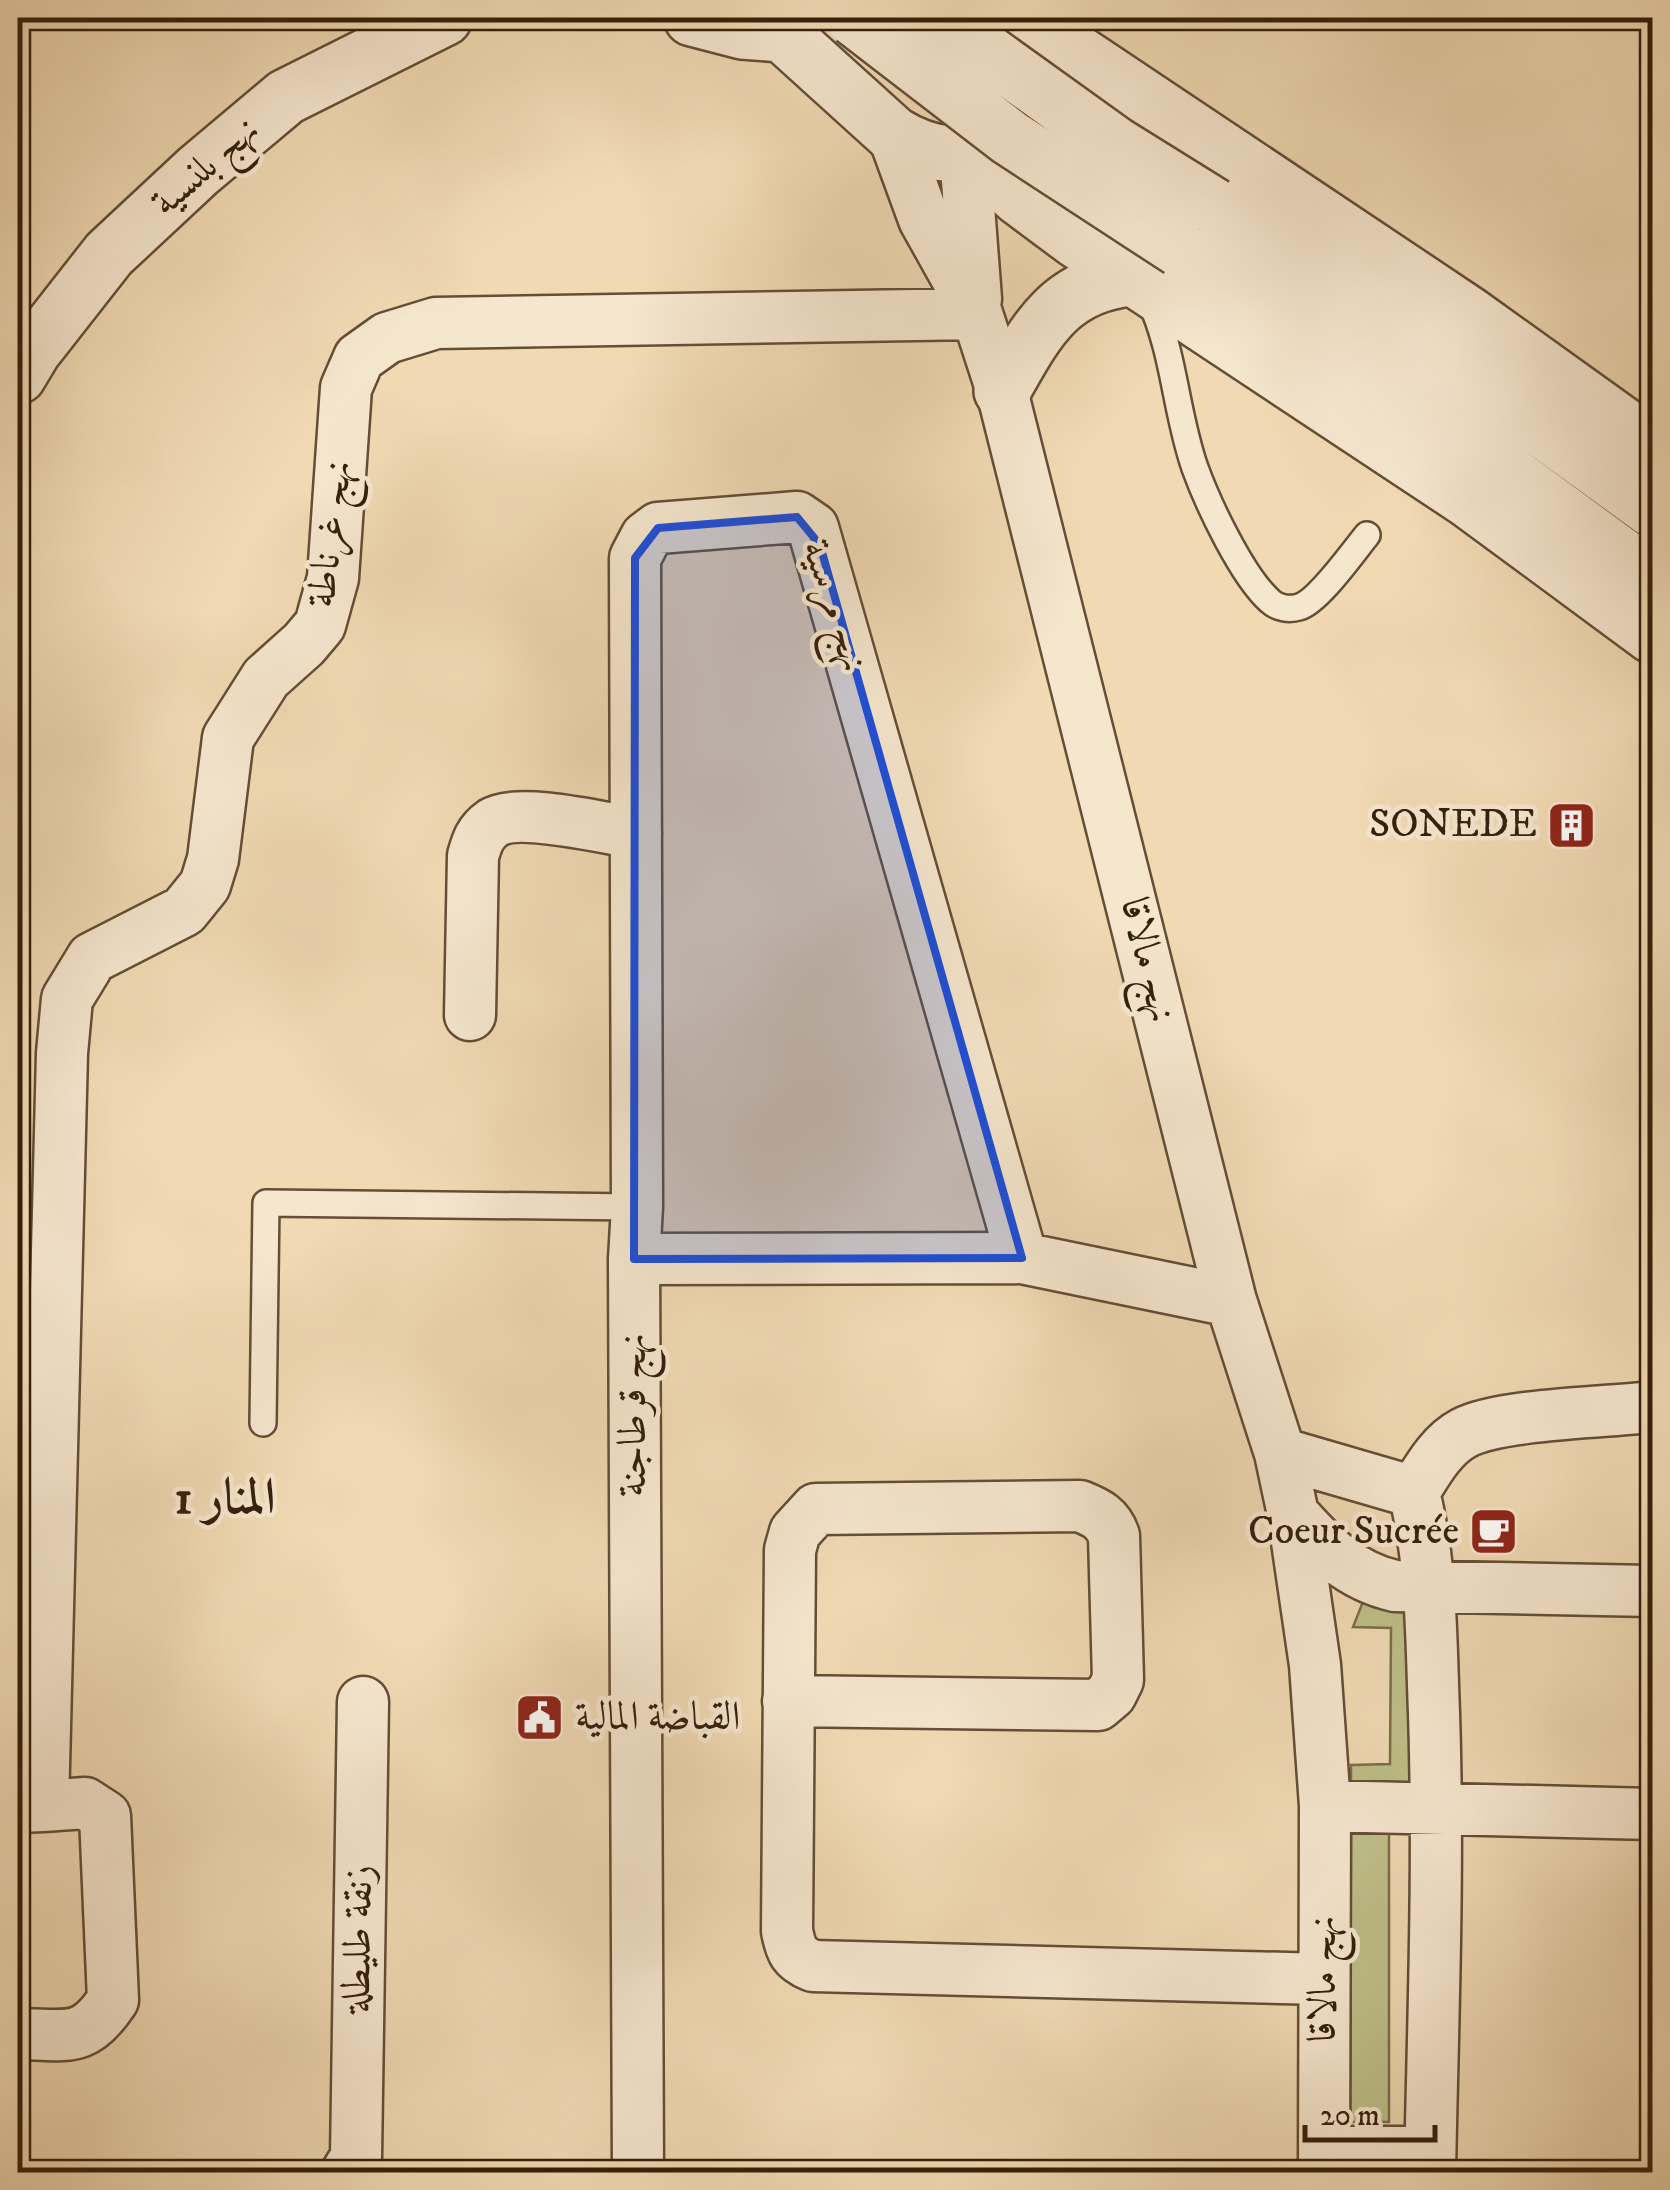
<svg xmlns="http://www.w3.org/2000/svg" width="1670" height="2190" font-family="'IM FELL DW Pica',Amiri,serif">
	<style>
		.green { fill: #bebe89; stroke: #7a6e4a; stroke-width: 2.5 }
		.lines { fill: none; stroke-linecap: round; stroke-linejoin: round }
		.service-casing { stroke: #644e35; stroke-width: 30 }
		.minor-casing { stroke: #644e35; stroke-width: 55 }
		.tertiary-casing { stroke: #644e35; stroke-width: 60 }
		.service { stroke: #f5e6ce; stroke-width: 25 }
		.minor { stroke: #f5e6ce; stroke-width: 50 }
		.tertiary { stroke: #f5e6ce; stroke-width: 55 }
		.tertiary-bridge-casing { stroke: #644e35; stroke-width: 60; stroke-linecap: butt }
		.tertiary-bridge { stroke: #f5e6ce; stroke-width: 55 }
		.marked { fill: #1d4ed8; fill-opacity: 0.2; stroke: #1d4ed8; stroke-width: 8; stroke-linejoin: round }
		.labels { text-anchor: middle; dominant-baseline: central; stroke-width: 9; stroke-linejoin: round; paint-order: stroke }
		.street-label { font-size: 40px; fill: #361f0b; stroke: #f5e6ce }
		.poi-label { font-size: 40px; fill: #361f0b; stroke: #f5e6ce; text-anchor: end }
		.district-label { font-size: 50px; font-weight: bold; fill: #361f0b; stroke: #f5e6ce }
	</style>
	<rect width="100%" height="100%" fill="#f0d9b3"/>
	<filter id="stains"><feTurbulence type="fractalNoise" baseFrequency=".002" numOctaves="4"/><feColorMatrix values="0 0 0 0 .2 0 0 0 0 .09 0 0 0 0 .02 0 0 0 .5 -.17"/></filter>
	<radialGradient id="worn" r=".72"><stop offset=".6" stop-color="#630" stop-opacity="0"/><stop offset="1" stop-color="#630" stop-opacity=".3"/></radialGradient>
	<path class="green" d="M1366 1594H1407L1412 1789 1351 1788V1765L1390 1764 1391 1628 1353 1627Z
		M1351 1822 1389 1823V2122H1350Z"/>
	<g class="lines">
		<defs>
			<path id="service" d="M1149 298C1175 353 1175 411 1195 468 1208 504 1242 576 1270 601 1277 608 1289 610 1299 607 1318 602 1353 552 1367 535
				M263 1423 266 1203 637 1207"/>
			<path id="minor" d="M893 134 924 219 977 314 1002 391 1231 1301 1280 1453 1293 1514 1315 1665 1325 1806 1324 2172
				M965 154 976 299
				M470 1015 473 856C477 842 480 832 493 823 518 807 604 828 636 833
				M634 1259 1022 1258 1231 1301
				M1280 1453 1414 1492
				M1414 1492C1432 1565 1431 1638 1434 1713 1439 1866 1433 2019 1430 2172
				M1414 1492C1427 1471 1441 1445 1464 1433 1499 1414 1609 1412 1652 1407
				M1293 1514C1322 1547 1350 1576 1395 1586L1652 1591
				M788 1701 1098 1705 1111 1694 1118 1680 1114 1536C1108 1518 1097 1513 1080 1506L816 1509 795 1532 790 1550 787 1931C791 1951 794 1958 813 1966L1324 1979
				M1325 1806 1652 1814
				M18 1807 43 1806 62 1053 67 999 92 958 184 911 205 885 213 859 228 738 266 678 304 644 320 625 333 578 346 388 359 358 387 338 436 323 977 314
				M18 2034C67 2034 83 2045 113 2000L105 1816 85 1803 43 1806
				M1324 2152H1430
				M347 2172 356 2157 363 1702
				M638 2172 634 1259 637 1207 635 558 646 537 658 528 797 517 813 528 1022 1258"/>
			<path id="tertiary" d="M692 18 742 31 781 34
				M765 18 893 134C930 157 966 162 1003 136
				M1025 18 1468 314 1652 446
				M969 152 1020 198 1075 239 1469 500 1652 635
				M1214 206 1543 430 1652 509
				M1180 249 1481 453 1652 578
				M18 376 33 351 109 254 198 171 286 97 444 18
				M1002 391C1035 333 1058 284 1132 278"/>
		</defs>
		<use href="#service" class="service-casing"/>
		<use href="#minor" class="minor-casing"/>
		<use href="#tertiary" class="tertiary-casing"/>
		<use href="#service" class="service"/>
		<use href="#minor" class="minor"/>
		<use href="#tertiary" class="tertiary"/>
		<defs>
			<path id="tertiary-bridge" d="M854 18 1010 138 1180 249
				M939 18 1116 145 1214 206"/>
		</defs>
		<use href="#tertiary-bridge" class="tertiary-bridge-casing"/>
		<use href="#tertiary-bridge" class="tertiary-bridge"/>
	</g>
	<path class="marked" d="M797 517 820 545 1022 1258 634 1259 635 558 658 528Z"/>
	<defs>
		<symbol id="building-square" viewBox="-11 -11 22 22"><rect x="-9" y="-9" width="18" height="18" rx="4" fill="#8f2418" stroke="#f5e6ce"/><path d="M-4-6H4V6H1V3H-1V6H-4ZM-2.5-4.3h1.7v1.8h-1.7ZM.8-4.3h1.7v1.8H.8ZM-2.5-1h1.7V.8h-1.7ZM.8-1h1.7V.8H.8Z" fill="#fff"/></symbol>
		<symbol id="cafe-square" viewBox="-11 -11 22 22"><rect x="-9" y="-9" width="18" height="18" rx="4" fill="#8f2418" stroke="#f5e6ce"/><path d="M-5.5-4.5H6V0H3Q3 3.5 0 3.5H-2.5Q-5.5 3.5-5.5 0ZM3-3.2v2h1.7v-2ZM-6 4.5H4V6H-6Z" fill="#fff"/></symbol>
		<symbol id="civic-square" viewBox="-11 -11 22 22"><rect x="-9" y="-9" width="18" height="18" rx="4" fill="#8f2418" stroke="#f5e6ce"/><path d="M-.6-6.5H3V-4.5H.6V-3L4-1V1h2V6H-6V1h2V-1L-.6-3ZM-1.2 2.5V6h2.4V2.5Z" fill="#fff"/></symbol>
	</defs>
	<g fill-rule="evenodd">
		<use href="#building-square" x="1544" y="798" width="55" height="55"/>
		<use href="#cafe-square" x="1466" y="1504" width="55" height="55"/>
		<use href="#civic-square" x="512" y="1690" width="55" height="55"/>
	</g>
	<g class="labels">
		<g class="street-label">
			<text transform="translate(206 167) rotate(-41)">نهج بلنسية</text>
			<text transform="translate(331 534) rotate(-83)">نهج غرناطة</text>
			<text transform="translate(834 606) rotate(72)">نهج مرسية</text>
			<text transform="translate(1147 960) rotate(76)">نهج مالاقا</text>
			<text transform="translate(634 1415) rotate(-90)">نهج قرطاجنة</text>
			<text transform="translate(359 1939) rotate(-89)">زنقة طليطلة</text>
			<text transform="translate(1324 1979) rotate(-90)">نهج مالاقا</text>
		</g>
		<g class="poi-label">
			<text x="1537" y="825">SONEDE</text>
			<text x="1459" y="1532">Coeur Sucrée</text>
			<text x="575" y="1718" text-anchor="start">القباضة المالية</text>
		</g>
		<g class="district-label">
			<text x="225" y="1498">المنار 1</text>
		</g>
	</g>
	<rect width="1670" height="2190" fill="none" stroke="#f0d9b3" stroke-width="60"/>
	<rect x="20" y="20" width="1630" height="2150" fill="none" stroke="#361f0b" stroke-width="5"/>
	<rect x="30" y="30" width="1610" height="2130" fill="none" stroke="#361f0b" stroke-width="2.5"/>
	<path d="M1305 2125v15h130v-15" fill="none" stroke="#361f0b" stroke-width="5"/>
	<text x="1320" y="2125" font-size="30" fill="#361f0b" stroke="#f5e6ce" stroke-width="8" paint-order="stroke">20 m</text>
	<rect width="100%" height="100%" filter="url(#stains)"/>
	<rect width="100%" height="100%" fill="url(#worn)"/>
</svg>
